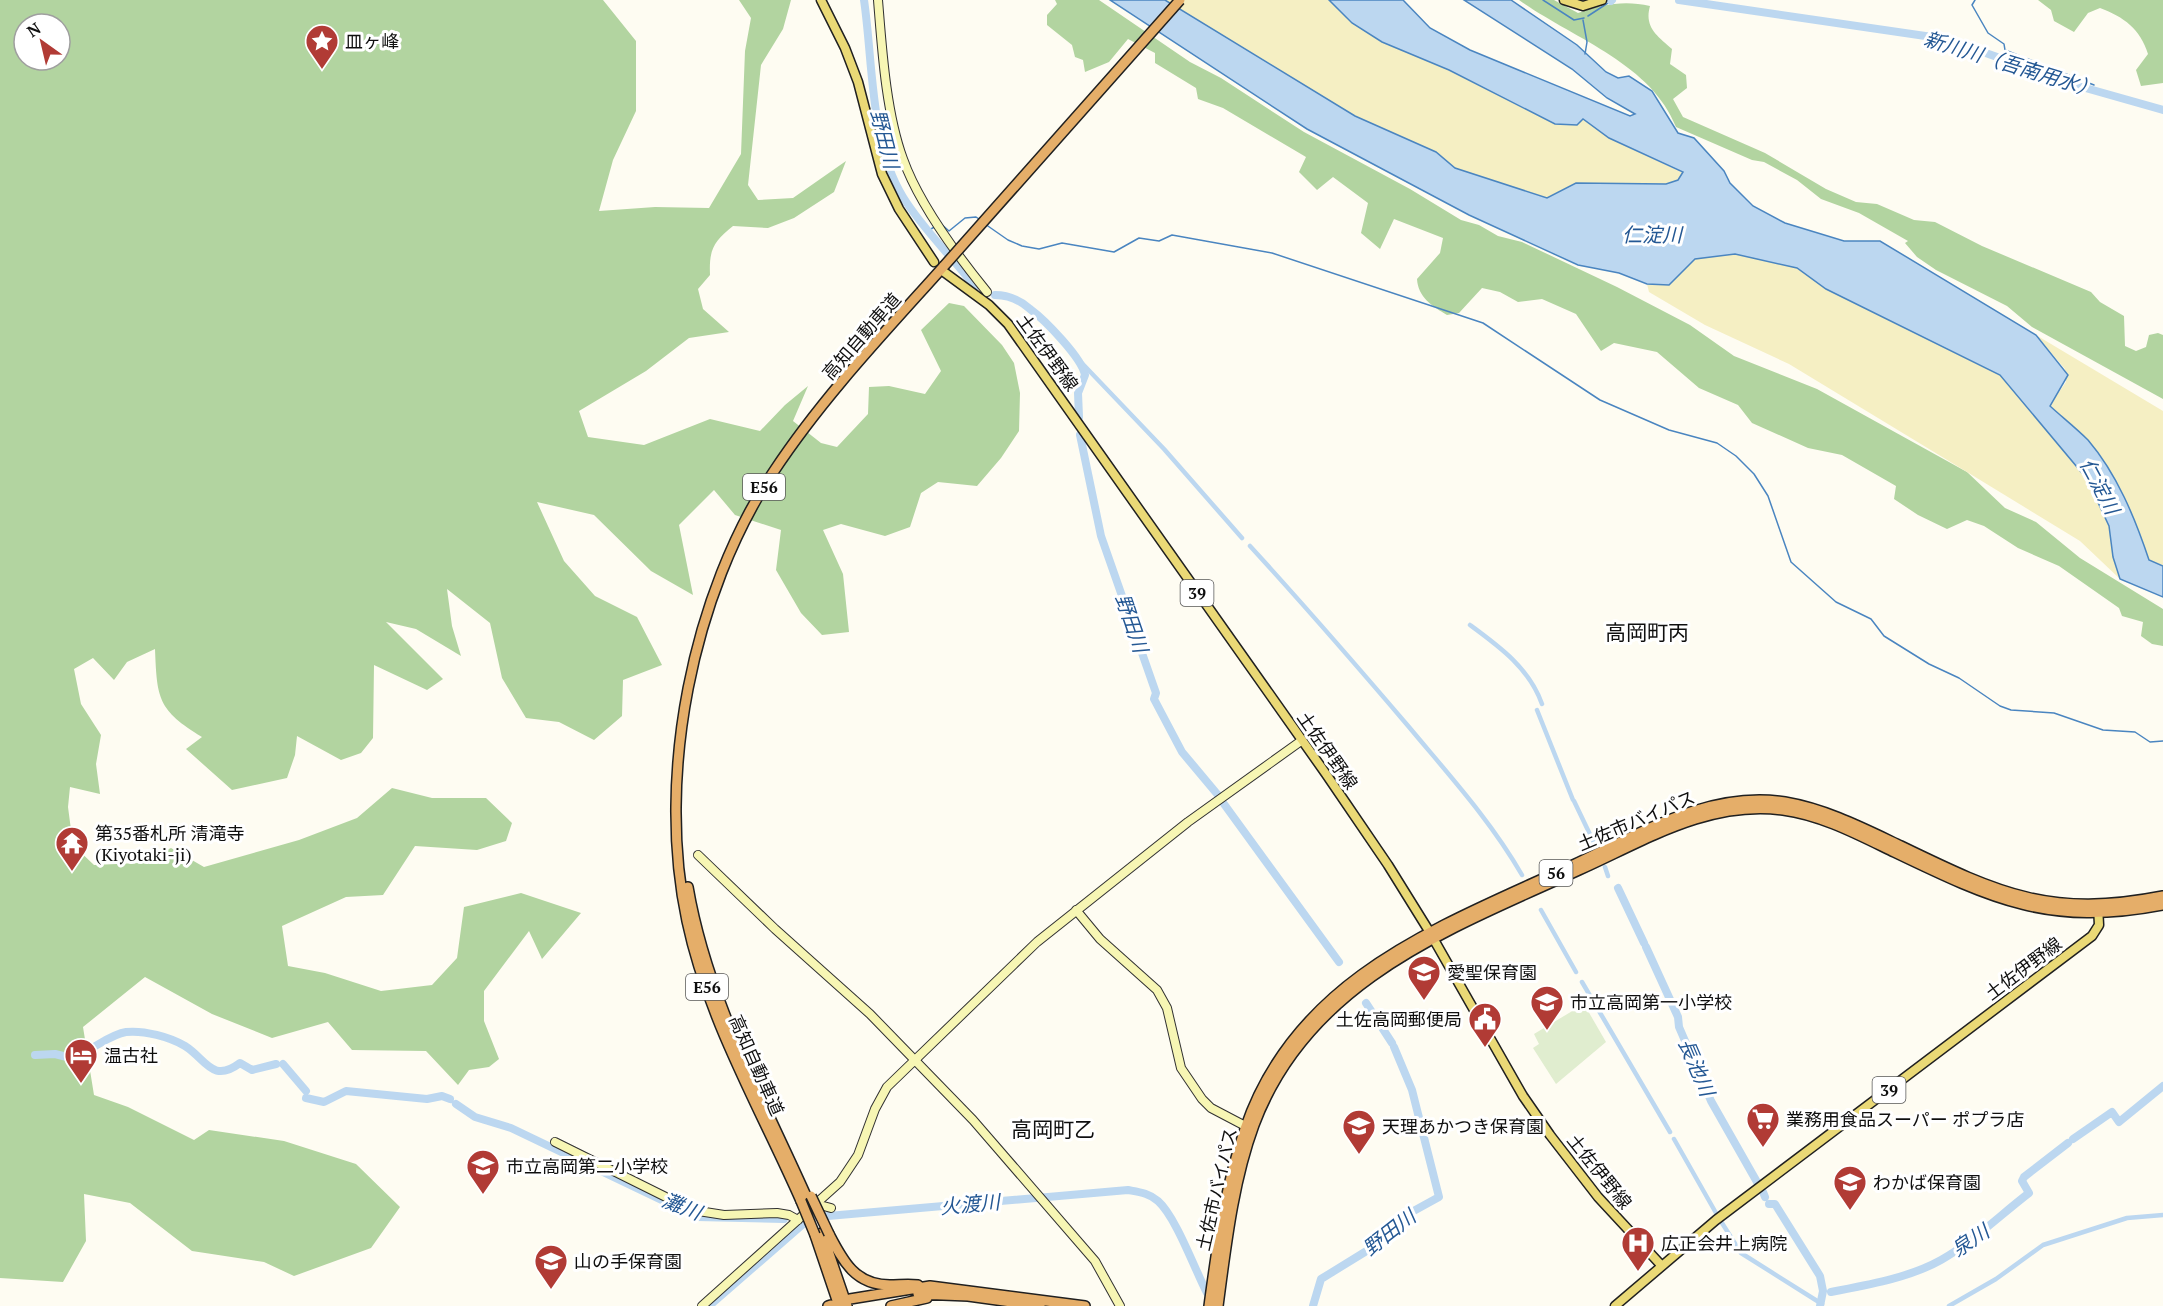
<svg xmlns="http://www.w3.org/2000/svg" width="2163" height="1306" font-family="'PT Serif','Noto Sans JP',serif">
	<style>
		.forest { fill: #b2d4a0; fill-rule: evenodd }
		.sand { fill: #f5efc3 }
		.pitch { fill: #e0edcf }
		.water { fill: #bcd7f0; stroke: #4a85c0; stroke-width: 1.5 }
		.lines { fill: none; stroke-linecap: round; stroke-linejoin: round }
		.stream { stroke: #4a85c0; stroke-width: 1.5 }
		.canal { stroke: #bcd7f0; stroke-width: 4.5 }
		.river { stroke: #bcd7f0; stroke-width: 8 }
		.secondary-casing { stroke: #313131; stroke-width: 10 }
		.primary-casing { stroke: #202020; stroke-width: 11 }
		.highway-casing { stroke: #202020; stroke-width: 12 }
		.secondary { stroke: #f7f6b4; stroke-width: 8 }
		.primary { stroke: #ead976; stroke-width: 8 }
		.highway { stroke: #e5ae69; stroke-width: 9 }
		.highway-bridge-casing { stroke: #202020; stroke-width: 12; stroke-linecap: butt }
		.highway-bridge { stroke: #e5ae69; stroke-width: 9 }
		.labels { text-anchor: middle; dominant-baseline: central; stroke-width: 6; stroke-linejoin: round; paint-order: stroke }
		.shield { fill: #fff; stroke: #575757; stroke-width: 1.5 }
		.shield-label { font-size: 16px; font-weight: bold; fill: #0f0f0f }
		.poi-label { font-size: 18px; fill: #0f0f0f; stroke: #fff; text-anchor: start }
		.street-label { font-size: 18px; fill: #0f0f0f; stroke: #fff }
		.water-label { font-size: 20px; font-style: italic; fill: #245894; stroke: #fff }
		.quarter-label { font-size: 21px; fill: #0f0f0f; stroke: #fff }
	</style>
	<rect width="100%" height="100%" fill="#fefcf2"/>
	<path class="forest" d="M0 0H603L636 41V111L613 160 599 211 655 207 709 208 741 154 745 51 751 18 739 0H791L783 29 761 65 748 185 758 200 793 198 846 161 834 192 794 218 768 228 733 226C713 242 709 250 710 275L698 289 703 309 729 332 689 338 646 371 579 411 588 437 644 445 710 419 760 431 785 405 808 386 793 421 821 443 837 447 868 414 869 387 889 386 925 394 941 371 921 330 949 303 964 306 1002 345 1014 363 1020 393 1019 431 1001 458 977 486 938 482 921 493 910 527 885 536 841 524 823 530 843 574 849 632 822 635 801 613 776 570 781 530 735 515 714 490 679 525 693 595 651 571 594 515 537 502 564 561 595 596 637 617 662 665 623 680 622 716 594 740 559 722 526 718 502 678 490 623 447 589 452 626 461 656 416 629 386 622 443 679 427 690 374 665 373 738 361 753 341 760 297 736 295 755 287 778 232 790 186 749 202 737C158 710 157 699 155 649L127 662 114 680 93 658 74 669 81 704 101 735 96 764 100 794 70 787 68 807 73 845 94 865 139 863 171 848 204 867 299 840 357 818 392 788 432 798H486L512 823 506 841 477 850 415 846 383 895 346 897 282 926 288 966 325 973 381 991 432 985 457 958 464 907 521 893 581 913 542 959 529 931 484 991V1021L499 1059 489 1067 469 1070 458 1085 426 1051 352 1050 328 1022 272 1038 212 1014 145 977 83 1027 94 1095 128 1107 194 1140 209 1130 284 1141 356 1164 400 1207 371 1248 294 1276 264 1262 192 1251 130 1203 84 1194 86 1241 63 1282 0 1278ZM24 24H60V60H24Z
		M1055 0H1099L1190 62 1221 78 1304 132 1410 189 1461 220 1479 225 1498 236 1522 242 1617 287 1690 325 1734 356 1817 389 1967 472 2005 508 2036 522 2080 558 2163 609V646L2152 644 2141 636 2143 622 2122 616 2119 608 2059 566 2018 548 1984 526 1967 520 1947 529 1918 515 1894 499 1896 486 1842 455 1808 448 1752 423 1738 405 1699 388 1657 352 1614 343 1601 351 1576 314 1542 299 1518 302 1500 292 1482 288 1459 313 1447 315C1432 306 1418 297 1417 279L1440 253 1443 238 1394 219 1380 249 1361 233 1368 203 1333 177 1317 190 1299 172 1306 157 1223 108 1198 99 1196 88 1155 63V53L1128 39 1109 62 1085 72 1083 60 1075 57 1072 45 1047 25V15L1057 4Z
		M1519 0H1554L1578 13C1603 4 1625 0 1650 6 1644 27 1657 36 1672 49L1670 64 1686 75 1687 88 1673 99 1683 117 1765 153 1826 189 1856 202 1877 204 1914 220 1935 222 1982 246 2091 292 2100 302 2124 316 2125 346 2136 351 2146 347 2149 335 2158 333 2163 335V399L2032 327 2007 306 1936 270 1917 257 1905 243 1908 241 1859 213 1821 199 1797 180 1764 162 1752 160 1676 127C1651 63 1572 38 1519 0Z
		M2038 0H2163V83L2141 86 2136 70 2148 54C2140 29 2124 17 2100 8L2088 13 2074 32 2054 21 2051 10Z"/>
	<path class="sand" d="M1165 0H1329L1352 23 1382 42 1583 119 1609 138 1683 173 1678 180 1666 184 1576 183 1547 198 1455 168 1436 152 1355 117Z
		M1735 254 1797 268 1826 289 2000 375 2087 479 2109 526 2113 557 2120 579 2080 541 1967 472 1789 364 1705 325 1649 292 1647 284 1669 285 1695 259Z
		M2036 335 2163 411V566L2149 560C2135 518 2117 474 2088 440 2076 428 2062 417 2050 405L2066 382 2065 369Z"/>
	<path class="pitch" d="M1584 1004 1606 1042 1556 1084 1533 1048 1539 1044 1534 1034Z"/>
	<path class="water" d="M1110 0H1165L1355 116 1436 152 1455 168 1547 198 1576 183 1666 184 1678 180 1683 172 1609 138 1583 119 1577 125 1555 124 1449 70 1382 42 1352 23 1329 0H1403L1430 28 1470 50 1630 116 1635 114 1607 98 1572 69 1464 0H1511L1577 45 1606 72 1618 78 1629 76 1652 91 1678 133 1694 138 1724 171 1730 183 1753 206 1785 223 1844 241H1880L2036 335 2068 375 2050 406C2062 417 2076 428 2088 440 2117 474 2135 518 2149 560L2163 566V597L2120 579 2113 557 2109 526 2087 479 2000 375 1826 289 1797 268 1735 254 1695 259 1669 285 1647 284 1619 273 1578 265 1469 215 1307 129Z"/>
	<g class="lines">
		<path class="stream" d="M1543 0 1574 20 1584 18
			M1975 0 1972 5 1988 33 2004 44 2005 50 2094 85
			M1588 16 1611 1
			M1583 20 1587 42 1585 54
			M940 223 949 231 965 218 976 217 979 219
			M985 224 1008 240 1022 246 1039 249 1062 243 1114 252 1139 238 1159 241 1172 235 1272 253 1483 323 1600 400 1669 430 1717 443 1736 456 1754 474 1768 496 1791 562 1836 602 1871 619 1884 636 1929 664 1959 678 2000 706 2011 710 2054 713 2103 730 2135 732 2150 742 2163 741
			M926 232 936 226"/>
		<path class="canal" d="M1077 358 1164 449 1242 538
			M1250 546C1304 605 1357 666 1409 727 1449 775 1491 821 1522 875
			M1470 625C1500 647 1529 668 1542 704
			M1537 710 1573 800
			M1574 801 1596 847
			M1605 867 1608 876
			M1541 910 1576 972
			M1582 982 1670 1132
			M1674 1139 1716 1213
			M1722 1223 1741 1253 1822 1304
			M1949 1306 1996 1279 2043 1245 2127 1218 2163 1215"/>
		<path class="river" d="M864 0C873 61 870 144 903 197 924 231 952 256 975 287
			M1679 0 1946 39 2082 87 2163 110
			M1611 1 1612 0
			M995 295C1008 295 1021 301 1030 309 1045 320 1082 358 1085 375L1078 393 1079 417
			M1080 435 1101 536 1156 693 1154 699 1182 752 1218 795
			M1224 804 1339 962
			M1618 888 1644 943
			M1646 947 1678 1017 1679 1027 1711 1101 1757 1182
			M1366 1003 1392 1043
			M88 1050C100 1044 113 1034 126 1032 144 1030 170 1037 185 1046 206 1059 212 1084 240 1063L252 1070 276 1064
			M35 1055 55 1054 71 1058
			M77 1056 82 1052
			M283 1064 306 1091
			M306 1098 324 1102 346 1091 427 1099 442 1096 450 1099
			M456 1104 475 1117 511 1128 697 1217 784 1219
			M2073 1139 2112 1112 2119 1122 2163 1086
			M1763 1192 1765 1197
			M1769 1204H1775L1820 1276 1823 1291 1820 1306
			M805 1218 1128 1190C1139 1192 1149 1193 1158 1201 1176 1217 1195 1270 1207 1293
			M1831 1292C1867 1285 1909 1278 1941 1260 1974 1241 1999 1216 2029 1193L2022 1181 2024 1177 2068 1143
			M709 1306 810 1218
			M1313 1306 1321 1279 1373 1247 1399 1219 1439 1197 1412 1090 1394 1047"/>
		<defs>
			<path id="secondary" d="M878 0C882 49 886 113 903 159 919 204 957 255 987 292
				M698 855 775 929 870 1014 973 1120 1095 1261 1120 1306
				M1076 910 1100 939 1157 990 1167 1008 1181 1068 1202 1099 1211 1108 1251 1129
				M555 1142 692 1210 724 1215 777 1213 789 1215 798 1220
				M816 1204 831 1208
				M702 1306 840 1182 858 1155 875 1109 887 1087 1037 942 1188 822 1301 741"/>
			<path id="primary" d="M821 0 845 48 858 82 882 174 899 209 934 262
				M1564 0 1583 6 1602 0
				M944 272 989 305 1008 324 1326 774 1388 865 1429 931 1523 1096 1550 1135 1598 1197 1661 1265
				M1615 1306 1716 1220 2092 936 2099 925 2098 906"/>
			<path id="highway" d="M688 887C707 998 762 1097 807 1198
				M801 1201C761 1110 708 1020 687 921 656 777 692 594 774 471 823 397 885 332 944 266
				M822 1233 847 1306
				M829 1234C843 1261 855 1285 890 1285 899 1285 908 1284 918 1285
				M815 1235 839 1306
				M918 1294 968 1296 1040 1306
				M850 1299 930 1286 1085 1306
				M828 1306 831 1305
				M891 1306 927 1298
				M1209 1306C1217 1247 1225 1186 1245 1129 1296 977 1441 926 1573 865 1640 834 1709 790 1785 802 1826 809 1863 828 1901 846 2000 894 2051 918 2163 896
				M1218 1306C1226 1246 1233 1182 1254 1125 1308 980 1450 929 1579 870 1644 841 1708 800 1783 810 1821 815 1857 834 1892 851 1992 899 2049 927 2163 905"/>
		</defs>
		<use href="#secondary" class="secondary-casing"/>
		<use href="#primary" class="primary-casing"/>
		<use href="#highway" class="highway-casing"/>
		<use href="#secondary" class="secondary"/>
		<use href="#primary" class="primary"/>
		<use href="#highway" class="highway"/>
		<defs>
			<path id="highway-bridge" d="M944 266 1180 0
				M811 1196 829 1234
				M801 1201 815 1235"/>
		</defs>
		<use href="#highway-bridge" class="highway-bridge-casing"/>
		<use href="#highway-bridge" class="highway-bridge"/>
	</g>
	<defs>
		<symbol id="sight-pin" viewBox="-11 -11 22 30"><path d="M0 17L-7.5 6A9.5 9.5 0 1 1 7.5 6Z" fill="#b13b35" stroke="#fff"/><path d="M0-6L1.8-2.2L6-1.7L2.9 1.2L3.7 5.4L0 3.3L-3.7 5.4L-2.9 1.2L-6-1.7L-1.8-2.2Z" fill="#fff"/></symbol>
		<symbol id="temple-pin" viewBox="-11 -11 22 30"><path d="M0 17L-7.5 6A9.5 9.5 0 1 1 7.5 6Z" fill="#b13b35" stroke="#fff"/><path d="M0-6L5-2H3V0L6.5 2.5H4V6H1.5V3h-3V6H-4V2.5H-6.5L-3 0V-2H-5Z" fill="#fff"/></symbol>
		<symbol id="school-pin" viewBox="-11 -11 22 30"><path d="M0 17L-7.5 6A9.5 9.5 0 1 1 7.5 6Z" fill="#b13b35" stroke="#fff"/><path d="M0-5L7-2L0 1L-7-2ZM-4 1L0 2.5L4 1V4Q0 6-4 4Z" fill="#fff"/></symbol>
		<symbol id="civic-pin" viewBox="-11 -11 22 30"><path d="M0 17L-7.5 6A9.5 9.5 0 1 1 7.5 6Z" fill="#b13b35" stroke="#fff"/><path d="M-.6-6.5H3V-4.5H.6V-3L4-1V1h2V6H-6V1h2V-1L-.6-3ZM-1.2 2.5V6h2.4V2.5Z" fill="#fff"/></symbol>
		<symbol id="hotel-pin" viewBox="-11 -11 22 30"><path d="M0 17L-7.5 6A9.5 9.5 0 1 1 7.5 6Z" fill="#b13b35" stroke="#fff"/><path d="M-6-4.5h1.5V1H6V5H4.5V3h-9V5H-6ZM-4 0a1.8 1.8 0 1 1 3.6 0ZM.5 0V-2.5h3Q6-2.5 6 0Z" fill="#fff"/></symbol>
		<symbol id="supermarket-pin" viewBox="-11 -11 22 30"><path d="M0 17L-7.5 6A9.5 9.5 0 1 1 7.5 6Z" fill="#b13b35" stroke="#fff"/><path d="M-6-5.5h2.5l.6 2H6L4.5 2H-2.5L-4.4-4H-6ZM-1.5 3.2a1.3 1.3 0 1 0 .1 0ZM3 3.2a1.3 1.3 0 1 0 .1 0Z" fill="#fff"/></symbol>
		<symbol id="hospital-pin" viewBox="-11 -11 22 30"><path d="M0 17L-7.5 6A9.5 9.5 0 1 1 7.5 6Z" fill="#b13b35" stroke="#fff"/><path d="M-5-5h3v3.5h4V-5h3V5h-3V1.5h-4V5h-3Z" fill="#fff"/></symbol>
	</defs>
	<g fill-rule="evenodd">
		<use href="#sight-pin" x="303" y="22" width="38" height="52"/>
		<use href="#temple-pin" x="53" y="824" width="38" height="52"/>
		<use href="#school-pin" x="1405" y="953" width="38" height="52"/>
		<use href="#school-pin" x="1528" y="983" width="38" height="52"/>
		<use href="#civic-pin" x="1466" y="1000" width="38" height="52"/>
		<use href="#hotel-pin" x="62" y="1036" width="38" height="52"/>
		<use href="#supermarket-pin" x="1744" y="1100" width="38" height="52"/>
		<use href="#school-pin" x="1340" y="1107" width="38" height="52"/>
		<use href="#school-pin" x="464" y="1147" width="38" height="52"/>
		<use href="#school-pin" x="1831" y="1163" width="38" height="52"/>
		<use href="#hospital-pin" x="1619" y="1224" width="38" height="52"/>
		<use href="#school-pin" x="532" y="1242" width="38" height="52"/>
	</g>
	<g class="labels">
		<g class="shield">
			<rect x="743" y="474" width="42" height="26" rx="4.5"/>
			<rect x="1180.5" y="580" width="33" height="26" rx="4.5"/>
			<rect x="1539.5" y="860" width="33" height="26" rx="4.5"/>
			<rect x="686" y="974" width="42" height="26" rx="4.5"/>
			<rect x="1872.5" y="1077" width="33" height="26" rx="4.5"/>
		</g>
		<g class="shield-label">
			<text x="764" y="487">E56</text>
			<text x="1197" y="593">39</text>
			<text x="1556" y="873">56</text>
			<text x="707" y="987">E56</text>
			<text x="1889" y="1090">39</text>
		</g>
		<g class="poi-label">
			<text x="345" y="41">皿ヶ峰</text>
			<text x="95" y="833">第35番札所 清滝寺<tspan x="95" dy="21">(Kiyotaki-ji)</tspan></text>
			<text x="1447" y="972">愛聖保育園</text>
			<text x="1570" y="1002">市立高岡第一小学校</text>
			<text x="1462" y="1019" text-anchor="end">土佐高岡郵便局</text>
			<text x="104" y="1055">温古社</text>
			<text x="1786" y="1119">業務用食品スーパー ポプラ店</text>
			<text x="1382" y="1126">天理あかつき保育園</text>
			<text x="506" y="1166">市立高岡第二小学校</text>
			<text x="1873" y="1182">わかば保育園</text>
			<text x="1661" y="1243">広正会井上病院</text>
			<text x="574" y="1261">山の手保育園</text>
		</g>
		<g class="street-label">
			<text transform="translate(861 336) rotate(-49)">高知自動車道</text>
			<text transform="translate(1048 352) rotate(54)">土佐伊野線</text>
			<text transform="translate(1328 750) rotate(55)">土佐伊野線</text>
			<text transform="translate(1636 820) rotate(-23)">土佐市バイパス</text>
			<text transform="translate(2023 968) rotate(-37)">土佐伊野線</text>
			<text transform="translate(757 1065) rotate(66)">高知自動車道</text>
			<text transform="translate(1600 1171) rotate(51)">土佐伊野線</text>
			<text transform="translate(1216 1189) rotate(-77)">土佐市バイパス</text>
		</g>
		<g class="water-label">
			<text transform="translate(2011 64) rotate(17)">新川川（吾南用水）</text>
			<text transform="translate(885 139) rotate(76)">野田川</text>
			<text x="1652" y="234">仁淀川</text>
			<text transform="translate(2100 486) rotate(62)">仁淀川</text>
			<text transform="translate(1132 623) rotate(71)">野田川</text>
			<text transform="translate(1697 1067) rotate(67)">長池川</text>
			<text transform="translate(970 1204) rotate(-5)">火渡川</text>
			<text transform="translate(682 1206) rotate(21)">灘川</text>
			<text transform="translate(1389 1232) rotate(-38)">野田川</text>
			<text transform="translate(1970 1240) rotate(-34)">泉川</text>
		</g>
		<g class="quarter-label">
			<text x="1647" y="632">高岡町丙</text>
			<text x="1053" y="1129">高岡町乙</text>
		</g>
	</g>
	<g transform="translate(42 42) rotate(326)"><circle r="28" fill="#ffffff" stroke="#9f9f9f" stroke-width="1.5"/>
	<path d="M0-4.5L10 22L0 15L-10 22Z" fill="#b13b35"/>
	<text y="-9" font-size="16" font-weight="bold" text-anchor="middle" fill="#0f0f0f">N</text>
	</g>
</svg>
